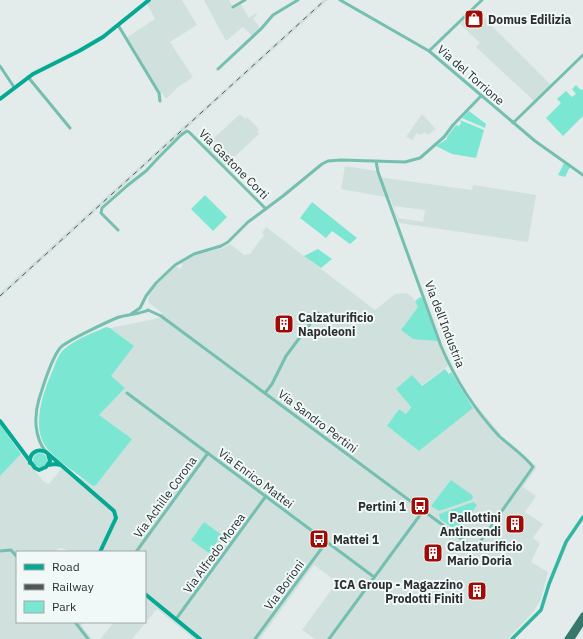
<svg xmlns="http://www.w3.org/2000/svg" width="583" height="639" font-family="'IBM Plex Sans',sans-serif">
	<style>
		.built { fill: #d0e1dd; fill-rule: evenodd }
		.green { fill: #7be7d2 }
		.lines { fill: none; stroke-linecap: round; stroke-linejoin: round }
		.canal { stroke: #33b6a1; stroke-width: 3.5 }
		.street { stroke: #74bfb0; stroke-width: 3 }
		.secondary { stroke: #05a993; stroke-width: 4 }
		.highway { stroke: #37786c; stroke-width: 5 }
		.rail { stroke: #515554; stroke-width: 1; stroke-dasharray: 5 5; stroke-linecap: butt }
		.labels { text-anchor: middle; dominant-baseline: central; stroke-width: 4; stroke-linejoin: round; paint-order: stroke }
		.poi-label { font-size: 12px; font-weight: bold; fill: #2b2e2d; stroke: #f0f9f7; text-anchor: start }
		.street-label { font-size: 12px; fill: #2b2e2d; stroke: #f0f9f7 }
	</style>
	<rect width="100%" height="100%" fill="#e3ecea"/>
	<path class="built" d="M151 0H182L197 25 170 42 193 77 178 87 166 99 162 93H159L126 38 155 19 147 4Z
		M204 0H229L233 7 240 3 249 18 256 13 257 15 253 18 261 29 253 37 243 27 226 41Z
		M323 0H328L0 298V293Z
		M475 9 552 86 535 102 476 47 480 43 460 24Z
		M240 114 245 119 247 117 259 129 257 132 259 134 225 166 205 146Z
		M422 114 436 129 428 135 425 132 420 135 417 133 412 140 406 137Z
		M345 166 376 171 378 177 472 190 473 185 536 195 528 242 399 223 390 198 341 189ZM394 206 425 210 423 222 398 218Z
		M266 227 375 310 395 294 407 293 413 298 438 341 448 366 421 386 396 389 411 406 406 414 399 409 387 426 419 451 476 405 502 436 537 467 523 487 536 496 525 512 543 524 533 538 540 543 531 562 548 572 541 599 534 611 508 639H315L302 630 337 582 314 565 260 639H194L157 609 132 639H100L114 622H145V552H70L62 548 57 549V552H17V622H82V626L92 639H0V476L21 454 44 482 49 484 62 468 77 481 81 477H84L93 486 99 415 125 388 110 376 134 346 110 328 159 318 162 313 149 303 148 300 150 294 158 283 176 266 180 269 183 265 181 263 193 256 225 247 230 244 244 255 250 254 264 235 262 233Z"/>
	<path class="green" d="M576 85 581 90 583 89V116L563 136 546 118 561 103 557 99 566 91 572 97 576 94 572 89Z
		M469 111 486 124 485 128 462 118Z
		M460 120 484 130 476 158 452 154 436 146 447 139V137L456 125 459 126 461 123Z
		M564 163 570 167 565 177 558 175Z
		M205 195 227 217 213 231 191 209Z
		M312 202 357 238 350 244 332 231 326 238 300 218Z
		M318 249 332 259 321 268 304 256Z
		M420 297 422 298 438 341 413 339 401 330 418 307 415 301Z
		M106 327 110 328 134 346 111 376 125 388 99 415 132 439 96 485 93 486C80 475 53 459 44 444 32 423 44 390 53 370 56 362 59 352 67 347 78 338 93 333 106 327Z
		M445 369 449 374 451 372 473 408 419 451 387 426 399 409 406 414 411 407 396 389 412 375 422 386Z
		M0 424 21 454 0 476Z
		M33 460a7 7 0 1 1 14 0a7 7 0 1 1-14 0Z
		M451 480 472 495 473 498 471 500 439 511 431 506Z
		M473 502 477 505 458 532 440 519 439 514Z
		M204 522 222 535 209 553 191 540Z"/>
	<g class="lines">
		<path class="canal" d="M512 639 541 610 549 584 566 542 583 517"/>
		<path class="street" d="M340 0 429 51 535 141 583 175
			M233 7 245 0
			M118 25 159 93 160 101
			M429 51 482 0
			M0 66 14 87
			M218 69 261 29 273 15 298 0
			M28 77 70 128
			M513 123 583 55
			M118 230 101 213 102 208 128 185 146 171 159 157 181 135 187 131 189 132 266 209
			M148 310 161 316 475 549 533 467C524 455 510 446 499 436 474 409 455 379 441 346L378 172 376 161
			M131 314 140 308 146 296 156 283 175 265 194 254 221 246 228 242 248 222 283 196 322 164 328 161 341 160 405 162 420 158 444 137 453 125 481 96
			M127 393 374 577
			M265 393 272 384 286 356 318 313
			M46 452C34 437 34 416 39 399 44 384 50 361 60 348 66 341 109 321 119 317 125 315 145 313 148 310
			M0 551 11 550 17 557
			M136 552 208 453
			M176 619 266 496
			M75 622 88 639
			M255 639 327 541
			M329 639 423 511"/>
		<path class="secondary" d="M0 99 33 74 79 51 103 37 149 0
			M0 421 35 468 39 470 46 467 50 461 48 454
			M30 463C29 453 37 448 46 452L114 511 116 518 100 552
			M48 465 55 464 61 465
			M145 594 200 639"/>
		<path class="highway" d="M567 639 583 615
			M572 639 583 622"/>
		<path class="rail" d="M0 296 325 0"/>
	</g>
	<defs>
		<symbol id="shop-square" viewBox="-11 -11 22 22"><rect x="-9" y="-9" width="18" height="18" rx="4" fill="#a20a05" stroke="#f0f9f7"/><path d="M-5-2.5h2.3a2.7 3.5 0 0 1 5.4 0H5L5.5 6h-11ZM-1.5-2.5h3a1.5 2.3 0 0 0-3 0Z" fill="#fff"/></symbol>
		<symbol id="building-square" viewBox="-11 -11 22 22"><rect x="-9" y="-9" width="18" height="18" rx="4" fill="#a20a05" stroke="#f0f9f7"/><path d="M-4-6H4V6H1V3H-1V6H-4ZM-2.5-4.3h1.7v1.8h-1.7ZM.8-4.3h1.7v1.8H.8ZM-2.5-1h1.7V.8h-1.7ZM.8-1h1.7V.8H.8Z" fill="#fff"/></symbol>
		<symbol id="bus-square" viewBox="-11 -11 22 22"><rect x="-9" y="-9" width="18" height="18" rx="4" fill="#a20a05" stroke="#f0f9f7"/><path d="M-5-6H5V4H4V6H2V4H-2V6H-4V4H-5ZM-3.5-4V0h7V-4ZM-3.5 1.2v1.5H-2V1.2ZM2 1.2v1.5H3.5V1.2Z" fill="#fff"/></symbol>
	</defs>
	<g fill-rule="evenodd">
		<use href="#shop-square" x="463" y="8" width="22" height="22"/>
		<use href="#building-square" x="273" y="313" width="22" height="22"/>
		<use href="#bus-square" x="409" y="495" width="22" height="22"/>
		<use href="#building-square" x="504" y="513" width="22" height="22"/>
		<use href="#bus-square" x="308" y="528" width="22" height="22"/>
		<use href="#building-square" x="422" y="542" width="22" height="22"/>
		<use href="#building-square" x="466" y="580" width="22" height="22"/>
	</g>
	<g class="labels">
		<g class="poi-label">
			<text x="488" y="19">Domus Edilizia</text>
			<text x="298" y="317">Calzaturificio<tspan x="298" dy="14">Napoleoni</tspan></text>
			<text x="406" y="506" text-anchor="end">Pertini 1</text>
			<text x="501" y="517" text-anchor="end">Pallottini<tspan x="501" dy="14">Antincendi</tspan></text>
			<text x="333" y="539">Mattei 1</text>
			<text x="447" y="546">Calzaturificio<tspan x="447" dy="14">Mario Doria</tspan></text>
			<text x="463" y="584" text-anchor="end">ICA Group - Magazzino<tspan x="463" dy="14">Prodotti Finiti</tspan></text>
		</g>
		<g class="street-label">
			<text transform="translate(471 75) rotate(41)">Via del Torrione</text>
			<text transform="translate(234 164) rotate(45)">Via Gastone Corti</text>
			<text transform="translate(445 324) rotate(69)">Via dell'Industria</text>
			<text transform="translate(318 421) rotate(37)">Via Sandro Pertini</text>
			<text transform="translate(256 478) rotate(37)">Via Enrico Mattei</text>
			<text transform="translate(165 497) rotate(-54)">Via Achille Corona</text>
			<text transform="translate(214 553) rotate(-54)">Via Alfredo Morea</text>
			<text transform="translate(284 585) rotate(-54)">Via Borioni</text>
		</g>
	</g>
	<rect x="16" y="551" width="130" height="72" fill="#f0f9f7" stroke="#a1a8a6"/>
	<rect x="24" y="564" width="20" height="6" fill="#05a993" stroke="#a1a8a6"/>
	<text x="52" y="571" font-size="12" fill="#2b2e2d">Road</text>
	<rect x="24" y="584" width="20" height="6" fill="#515554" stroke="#a1a8a6"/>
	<text x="52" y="591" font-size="12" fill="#2b2e2d">Railway</text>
	<rect x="24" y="601" width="20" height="12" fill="#7be7d2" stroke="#a1a8a6"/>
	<text x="52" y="611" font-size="12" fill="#2b2e2d">Park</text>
</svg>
